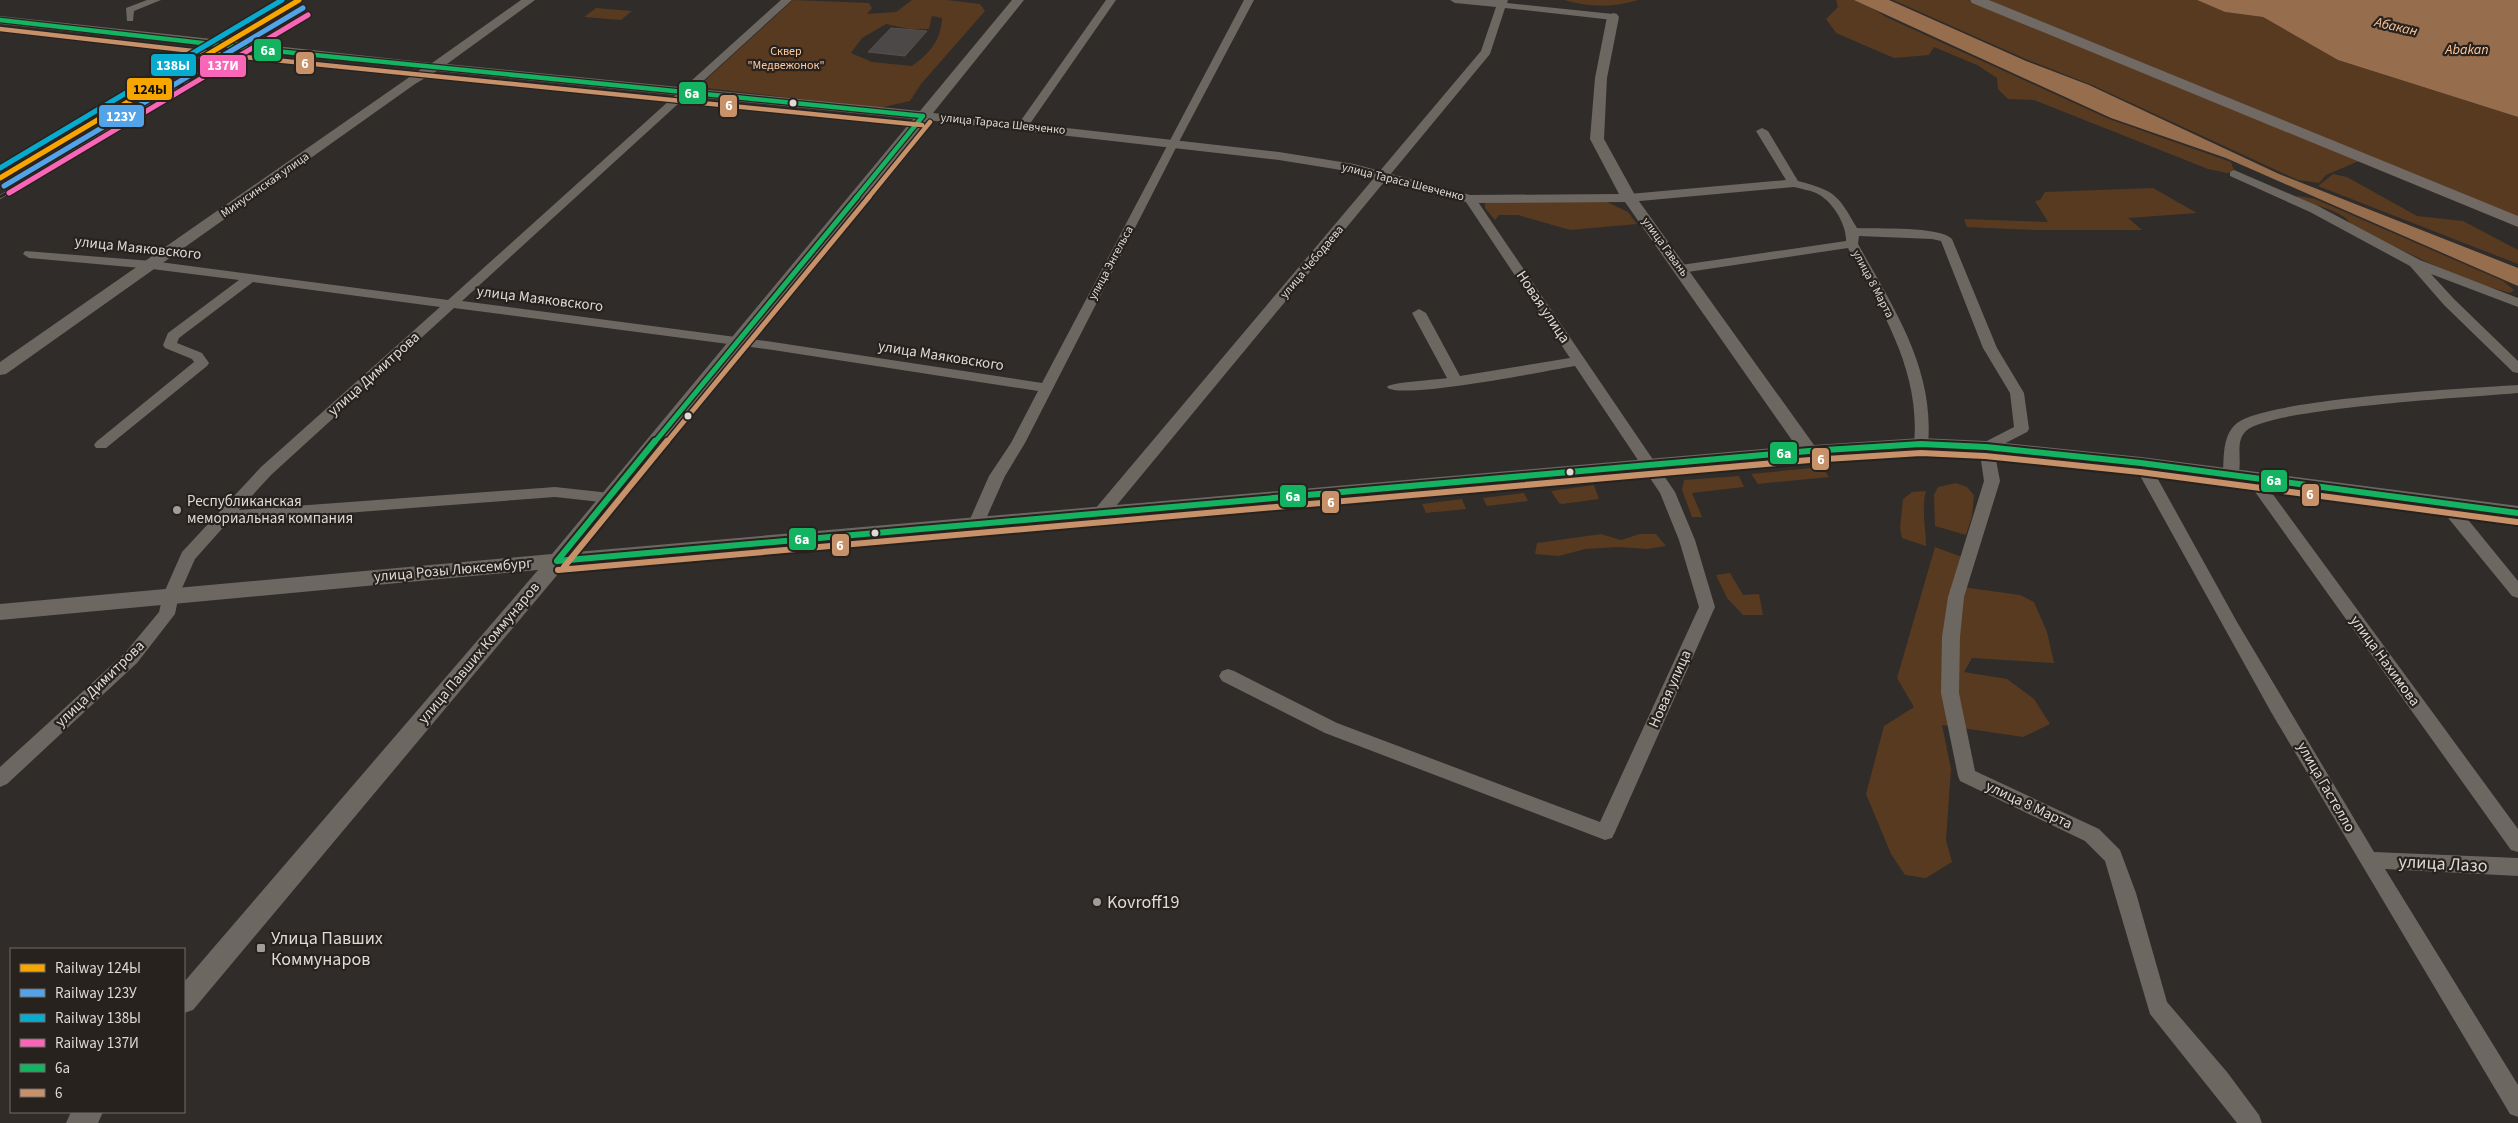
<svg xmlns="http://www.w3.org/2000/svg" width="2518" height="1123" font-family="'Source Sans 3',sans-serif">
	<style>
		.green { fill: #583a20; fill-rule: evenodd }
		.water { fill: #966e4e }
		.building { fill: #4b4847; stroke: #53504e }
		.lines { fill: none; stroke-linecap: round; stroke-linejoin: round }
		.minor { fill: #6d6762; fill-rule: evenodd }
		.tertiary { fill: #6d6762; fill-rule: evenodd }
		.secondary { fill: #706964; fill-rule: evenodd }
		.rail-casing { stroke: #66625f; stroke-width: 4 }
		.rail { stroke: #28221e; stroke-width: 2.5; stroke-dasharray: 8; stroke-linecap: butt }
		.bus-1-far2-casing { stroke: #28221e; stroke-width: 7 }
		.bus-1-far1-casing { stroke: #28221e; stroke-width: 8 }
		.bus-1-casing { stroke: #28221e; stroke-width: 10 }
		.bus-2-far2-casing { stroke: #28221e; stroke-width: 7 }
		.bus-2-far1-casing { stroke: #28221e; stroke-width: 8 }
		.bus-2-casing { stroke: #28221e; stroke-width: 10 }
		.bus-1-far2 { stroke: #13b361; stroke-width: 4.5 }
		.bus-1-far1 { stroke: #13b361; stroke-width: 5 }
		.bus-1 { stroke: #13b361; stroke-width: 6 }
		.bus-2-far2 { stroke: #c7916a; stroke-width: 4.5 }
		.bus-2-far1 { stroke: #c7916a; stroke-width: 5 }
		.bus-2 { stroke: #c7916a; stroke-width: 6 }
		.rail-1-casing { stroke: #28221e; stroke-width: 8 }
		.rail-2-casing { stroke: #28221e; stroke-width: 8 }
		.rail-3-casing { stroke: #28221e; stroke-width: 8 }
		.rail-4-casing { stroke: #28221e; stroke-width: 8 }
		.rail-1 { stroke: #f7a600; stroke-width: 5 }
		.rail-2 { stroke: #53a3e8; stroke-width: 5 }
		.rail-3 { stroke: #06acd0; stroke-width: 5 }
		.rail-4 { stroke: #fa66b7; stroke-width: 5 }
		.bus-dot { fill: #dedad6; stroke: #28221e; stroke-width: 2 }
		.poi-dot { fill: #a19d9a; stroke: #28221e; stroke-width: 2 }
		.labels { text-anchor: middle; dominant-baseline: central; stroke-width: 4.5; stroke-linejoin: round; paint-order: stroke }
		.far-park-label { font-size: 12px; fill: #fec99e; stroke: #28221e }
		.far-street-label { font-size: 12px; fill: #dedad6; stroke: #28221e }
		.far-water-label { font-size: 14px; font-style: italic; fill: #fdc89d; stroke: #28221e }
		.street-label { font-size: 15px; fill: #dedad6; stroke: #28221e }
		.poi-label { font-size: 15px; fill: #dedad6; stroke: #28221e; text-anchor: start }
		.near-street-label { font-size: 18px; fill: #dedad6; stroke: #28221e }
		.near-poi-label { font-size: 18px; fill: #dedad6; stroke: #28221e; text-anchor: start }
		.line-badge { stroke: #28221e; stroke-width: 2 }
		.badge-label { font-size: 14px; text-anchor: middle; font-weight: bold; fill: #fff }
		.pale-badge-label { font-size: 14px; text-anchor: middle; font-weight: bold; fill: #111 }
	</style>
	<rect width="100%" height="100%" fill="#2f2c2a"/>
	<path class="green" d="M793 0 869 3 872 8 867 14 896 12 912 0H947L980 4 985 11 921 84 910 101 879 108 698 87ZM932 16 942 18C941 40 930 53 912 66L872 62 851 53 862 38 886 24 909 29H929Z
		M1564 0H1638C1613 8 1589 7 1564 0Z
		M1836 0H1859L1886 17 2109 119 2231 162 2234 171 2227 173 2208 169 2034 100 2008 99 1998 89 1997 78 1977 65 1934 47 1929 55 1894 58 1836 33 1826 19 1838 7Z
		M1893 0H1968L2359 161 2326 175 2319 183 2298 180 2092 85 2028 60Z
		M1989 0H2197L2225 12 2263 17 2338 60 2518 117V217Z
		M596 8 632 11 621 20 584 17Z
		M2333 174 2347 177 2417 216 2463 221 2518 250V264L2318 186Z
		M2153 188 2197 213 2128 218 2142 230H2034L1967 227 1964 219 2048 222 2035 201 2040 200 2045 192Z
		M2298 196 2315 199 2503 281 2514 290 2510 293 2463 279 2353 227C2345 210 2312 205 2295 198Z
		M1485 202H1607L1628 212 1637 224 1570 230 1518 215H1499L1495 220 1485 208Z
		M1822 467 1829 477 1758 484 1751 474Z
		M1739 476 1744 487 1692 493 1702 517H1692L1682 490 1684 480Z
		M1956 483 1967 487 1974 495 1972 516 1966 535 1935 526 1934 495 1938 487Z
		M1594 485 1599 499 1562 504 1559 503 1551 491Z
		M1926 491C1921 508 1926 528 1926 546L1902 538 1900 528 1903 499 1912 492Z
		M1524 493 1528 501 1487 506 1483 498Z
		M1462 499 1466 509 1426 513 1422 504Z
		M1601 534 1621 540 1640 534H1656L1666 546 1647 549 1619 547 1585 549 1559 556 1535 554 1537 543Z
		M1935 547 1962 557 1955 586 2020 595 2034 602 2047 632 2054 663 1972 658 1964 672 2007 679 2034 699 2050 724 2023 737 1942 725 1951 769 1946 840 1952 862 1926 878 1905 875 1891 854 1866 794 1884 726 1914 707 1897 678Z
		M1730 573 1743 595 1759 594 1763 615H1743L1727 598 1716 575Z"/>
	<path class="water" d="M1854 0H1889L2026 61 2089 85 2279 174 2518 268V286L2226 158 2111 118Z
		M2197 0H2518V117L2338 60 2263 17 2225 12Z"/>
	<path class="building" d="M891 28 927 31 905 56 868 52Z"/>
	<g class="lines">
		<path class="minor" d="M147 0H161L134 11 133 21H127L126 8Z
			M781 0H792L462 301 773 342 1042 383 1244 0H1254L1182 136 1025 443 1005 476 981 530H969L967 526 989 476 1011 443 1038 391 773 350 454 308 271 475 239 510 555 487 610 493 615 494 618 498 615 502 610 503 555 497 228 522 195 559 179 595 175 614 137 663 7 784 0 787V767L125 653 159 612 163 595 182 552 261 467 440 307 253 282 179 338 177 343 202 353 209 363 207 366 106 448H96L94 445 96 442 194 362 192 359 165 348 163 345 168 333 239 280 152 269 29 258 23 254 25 251 152 261 448 300Z
			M1106 0H1116L1027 128H1019L1017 126Z
			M1450 0H1508L1507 3 1613 14 1618 17 1613 20 1505 8 1490 54 1107 517H1095L1093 513 1095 509 1481 51 1496 7 1455 3Z
			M1762 128 1768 131 1798 181C1836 191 1838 195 1857 228 1877 229 1940 226 1952 239L1997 348 2024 393 2029 429 2027 432 1994 449 2000 481 1964 597 1960 637 1959 693 1975 771 2099 829 2120 850 2136 893 2167 1002 2227 1072 2259 1115 2262 1123H2237L2150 1014 2105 861 2085 841 1960 781 1958 776 1941 693 1942 637 1948 597 1984 481 1979 447 1981 444 2014 427 2010 393 1983 348 1941 241 1932 239 1859 236 1858 244C1893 307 1935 369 1928 444L1921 449 1914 444C1921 371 1882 311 1848 248L1681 273 1675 269 1681 265 1846 241C1847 225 1832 200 1816 193 1809 190 1801 189 1794 187L1629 202 1623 198 1629 194 1786 180 1756 131Z
			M2234 170 2318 206 2420 260 2518 298V307L2431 274 2454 299 2518 361V373L2513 372 2444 305 2410 266 2310 212 2230 176V172Z
			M1470 195 1476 199 1675 492 1695 540 1715 607 1615 832 1612 838 1605 840 1325 733 1222 681 1219 676 1222 671 1228 669 1234 671 1337 723 1600 822 1699 607 1679 540 1660 493 1575 366C1551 370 1397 401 1387 387 1391 382 1436 380 1447 378L1412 313 1419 309 1426 313 1460 376 1570 358 1464 199Z
			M2518 385V393C2475 397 2269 408 2246 431 2233 443 2245 465 2236 479L2231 480 2223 475C2224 459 2222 436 2236 424 2263 399 2471 388 2518 385Z
			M2141 458 2149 463 2237 622 2374 852 2518 858V876L2385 869 2518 1085V1117L2510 1114 2271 712 2133 463Z
			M2253 473 2258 474 2518 829V852L2511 850 2248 482 2245 478 2248 474Z
			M2446 499 2452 500 2518 581V598L2512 596 2440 508 2438 504 2440 500Z"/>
		<path class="tertiary" d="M521 0H535L447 64 920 111 1012 0H1024L933 113 1279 152 1354 164 1470 195 1619 194 1590 139 1595 78 1607 17 1613 13 1617 14 1619 17 1607 78 1604 139 1636 197 1814 445 1921 438 1986 441 2141 457 2518 506V520L2141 469 1986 453 1921 450 1809 457 563 568 193 1010 184 1013V982L538 570 0 620V604L552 554 913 119 437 71 415 84 6 374 0 375V362L421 69 0 24V16L432 63ZM927 120 1279 160 1353 172 1470 203 1625 202 1796 446 576 552Z
			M71 1112H103L98 1123H66Z"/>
		<path class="secondary" d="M1970 0H1989L2518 216V227L1972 3Z"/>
		<defs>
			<path id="rail" d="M0 197 188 82"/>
		</defs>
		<use href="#rail" class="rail-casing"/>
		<use href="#rail" class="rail"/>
		<defs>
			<path id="bus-1-far2" d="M0 20 255 49 923 116
				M856 198 923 116"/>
			<path id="bus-1-far1" d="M654 443 857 197"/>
			<path id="bus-1" d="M557 561 1809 451 1921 444 1986 447 2141 463 2518 513
				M557 561 655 441"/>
			<path id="bus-2-far2" d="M0 29 254 58 922 125
				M868 198 930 122"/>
			<path id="bus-2-far1" d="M666 443 869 197"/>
			<path id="bus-2" d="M564 567 667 441
				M558 570 1810 460 1921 453 1985 456 2140 472 2517 522"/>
		</defs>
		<use href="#bus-1-far2" class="bus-1-far2-casing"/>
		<use href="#bus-1-far1" class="bus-1-far1-casing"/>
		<use href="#bus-1" class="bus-1-casing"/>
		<use href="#bus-2-far2" class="bus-2-far2-casing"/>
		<use href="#bus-2-far1" class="bus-2-far1-casing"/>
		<use href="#bus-2" class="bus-2-casing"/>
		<use href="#bus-1-far2" class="bus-1-far2"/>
		<use href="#bus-1-far1" class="bus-1-far1"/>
		<use href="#bus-1" class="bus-1"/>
		<use href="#bus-2-far2" class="bus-2-far2"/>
		<use href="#bus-2-far1" class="bus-2-far1"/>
		<use href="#bus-2" class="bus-2"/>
		<defs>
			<path id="rail-1" d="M0 178 299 0"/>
			<path id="rail-2" d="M4 186 303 8"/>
			<path id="rail-3" d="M0 168 282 0"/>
			<path id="rail-4" d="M9 193 308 15"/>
		</defs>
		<use href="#rail-1" class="rail-1-casing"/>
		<use href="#rail-2" class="rail-2-casing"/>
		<use href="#rail-3" class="rail-3-casing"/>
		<use href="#rail-4" class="rail-4-casing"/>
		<use href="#rail-1" class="rail-1"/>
		<use href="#rail-2" class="rail-2"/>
		<use href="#rail-3" class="rail-3"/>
		<use href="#rail-4" class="rail-4"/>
	</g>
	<g class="bus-dot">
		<circle cx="793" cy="103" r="4.5"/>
		<circle cx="688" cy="416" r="4.5"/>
		<circle cx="1570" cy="472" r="4.5"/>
		<circle cx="875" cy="533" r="4.5"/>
	</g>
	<g class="poi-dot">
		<circle cx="177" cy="510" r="5"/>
		<circle cx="1097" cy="902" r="5"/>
		<rect x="256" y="943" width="10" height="10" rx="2.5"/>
	</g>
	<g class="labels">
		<g class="far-park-label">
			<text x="786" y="51">Сквер<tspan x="786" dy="14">"Медвежонок"</tspan></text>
		</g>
		<g class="far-street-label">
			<text transform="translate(1003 124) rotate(6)">улица Тараса Шевченко</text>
			<text transform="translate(1403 182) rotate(14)">улица Тараса Шевченко</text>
			<text transform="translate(265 185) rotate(-35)">Минусинская улица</text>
			<text transform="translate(1665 247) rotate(54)">улица Гавань</text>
			<text transform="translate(1312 262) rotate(-50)">улица Чебодаева</text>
			<text transform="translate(1111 263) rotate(-62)">улица Энгельса</text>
			<text transform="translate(1873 284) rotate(62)">улица 8 Марта</text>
		</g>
		<g class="far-water-label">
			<text transform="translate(2396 27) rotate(13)">Абакан</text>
			<text x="2467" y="50">Abakan</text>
		</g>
		<g class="street-label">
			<text transform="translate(138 248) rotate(6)">улица Маяковского</text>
			<text transform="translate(540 299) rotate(7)">улица Маяковского</text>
			<text transform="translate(1543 307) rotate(56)">Новая улица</text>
			<text transform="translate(941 356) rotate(9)">улица Маяковского</text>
			<text transform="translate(374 374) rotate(-42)">улица Димитрова</text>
			<text transform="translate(453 570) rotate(-5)">улица Розы Люксембург</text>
			<text transform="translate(479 653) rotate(-50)">улица Павших Коммунаров</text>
			<text transform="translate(2385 661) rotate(54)">улица Нахимова</text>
			<text transform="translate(100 684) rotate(-44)">улица Димитрова</text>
			<text transform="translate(1670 689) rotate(-66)">Новая улица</text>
			<text transform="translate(2326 787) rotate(60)">улица Гастелло</text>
			<text transform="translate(2029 805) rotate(25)">улица 8 Марта</text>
		</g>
		<g class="poi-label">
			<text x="187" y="501">Республиканская<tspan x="187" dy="17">мемориальная компания</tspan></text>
		</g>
		<g class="near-street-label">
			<text transform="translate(2443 864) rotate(3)">улица Лазо</text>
		</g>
		<g class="near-poi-label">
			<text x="1107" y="902">Kovroff19</text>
			<text x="271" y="938">Улица Павших<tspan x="271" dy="21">Коммунаров</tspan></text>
		</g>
	</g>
	<g class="line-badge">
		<rect x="253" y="38" width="29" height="24" rx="5" fill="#13b361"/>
		<rect x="295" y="51" width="20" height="24" rx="5" fill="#c7916a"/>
		<rect x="150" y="53" width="47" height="24" rx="5" fill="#06acd0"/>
		<rect x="199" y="54" width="48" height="24" rx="5" fill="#fa66b7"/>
		<rect x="126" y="77" width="47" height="24" rx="5" fill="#f7a600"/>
		<rect x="678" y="81" width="29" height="24" rx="5" fill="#13b361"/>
		<rect x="719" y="94" width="19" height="24" rx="5" fill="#c7916a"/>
		<rect x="98" y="104" width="47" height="24" rx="5" fill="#53a3e8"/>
		<rect x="1769" y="441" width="29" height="24" rx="5" fill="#13b361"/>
		<rect x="1811" y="447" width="19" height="24" rx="5" fill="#c7916a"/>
		<rect x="2260" y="469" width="28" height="24" rx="5" fill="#13b361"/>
		<rect x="2301" y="483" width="19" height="24" rx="5" fill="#c7916a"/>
		<rect x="1279" y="484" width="28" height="24" rx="5" fill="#13b361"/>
		<rect x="1321" y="490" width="19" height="24" rx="5" fill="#c7916a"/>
		<rect x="788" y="527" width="29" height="24" rx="5" fill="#13b361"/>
		<rect x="831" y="533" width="19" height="24" rx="5" fill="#c7916a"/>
	</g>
	<g class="badge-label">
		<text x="268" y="55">6а</text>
		<text x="305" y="68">6</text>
		<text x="173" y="70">138Ы</text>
		<text x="223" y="70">137И</text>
		<text x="692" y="98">6а</text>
		<text x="729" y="110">6</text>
		<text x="121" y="121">123У</text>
		<text x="1784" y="458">6а</text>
		<text x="1821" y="464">6</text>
		<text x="2274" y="485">6а</text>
		<text x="2310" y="499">6</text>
		<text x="1293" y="501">6а</text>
		<text x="1331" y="507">6</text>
		<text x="802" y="544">6а</text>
		<text x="840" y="550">6</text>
	</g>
	<g class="pale-badge-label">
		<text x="150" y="94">124Ы</text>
	</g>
	<rect x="10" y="948" width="175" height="165" fill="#28221e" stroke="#716c68"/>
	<rect x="20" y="964" width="25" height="8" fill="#f7a600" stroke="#716c68"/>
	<text x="55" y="973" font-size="15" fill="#dedad6">Railway 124Ы</text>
	<rect x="20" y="989" width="25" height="8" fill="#53a3e8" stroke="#716c68"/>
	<text x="55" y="998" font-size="15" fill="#dedad6">Railway 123У</text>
	<rect x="20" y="1014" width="25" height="8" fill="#06acd0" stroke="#716c68"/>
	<text x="55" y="1023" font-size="15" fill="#dedad6">Railway 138Ы</text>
	<rect x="20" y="1039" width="25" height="8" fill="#fa66b7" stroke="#716c68"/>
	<text x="55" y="1048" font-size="15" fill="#dedad6">Railway 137И</text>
	<rect x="20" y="1064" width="25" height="8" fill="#13b361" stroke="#716c68"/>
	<text x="55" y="1073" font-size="15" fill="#dedad6">6а</text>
	<rect x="20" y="1089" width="25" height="8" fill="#c7916a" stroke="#716c68"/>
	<text x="55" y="1098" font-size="15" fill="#dedad6">6</text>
</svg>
